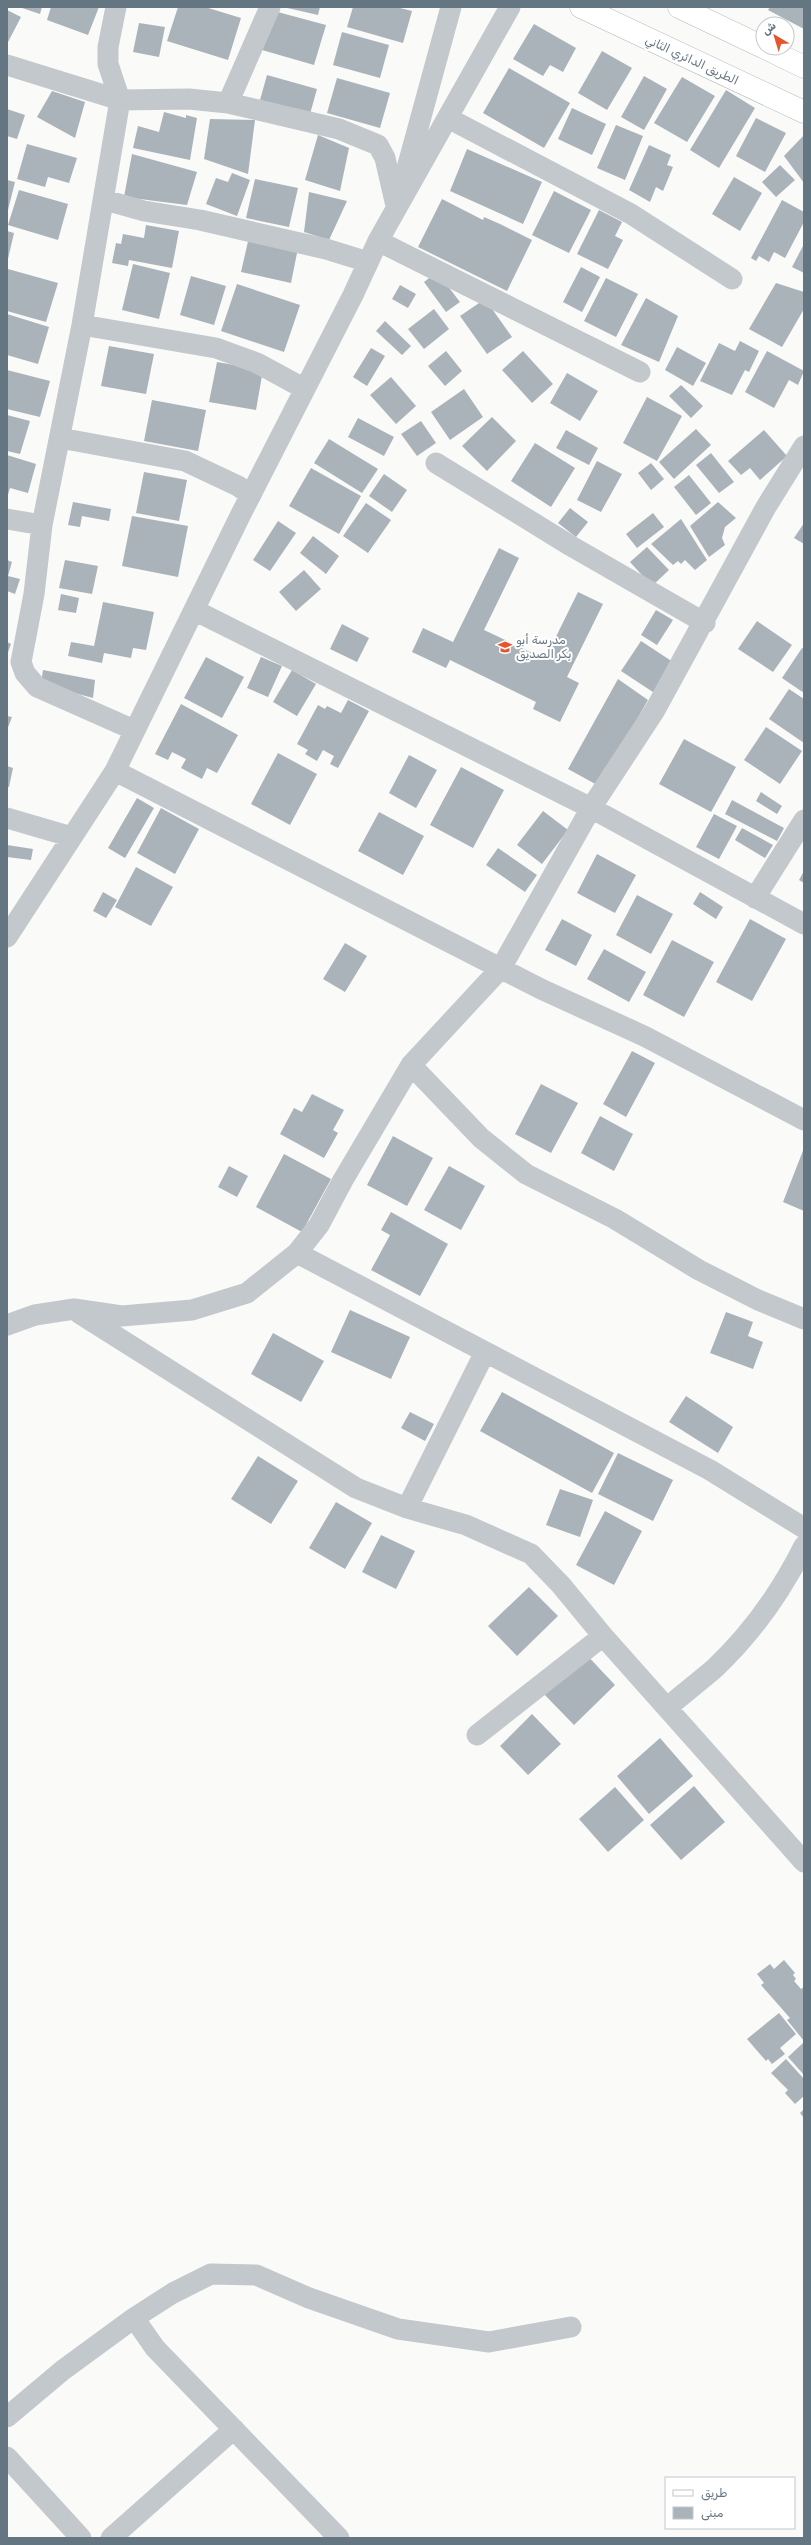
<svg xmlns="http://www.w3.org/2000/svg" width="811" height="2545" font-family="Rubik,Vazirmatn,sans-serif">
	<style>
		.building { fill: #aab3b9 }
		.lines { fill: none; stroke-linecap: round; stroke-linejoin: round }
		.major-casing { stroke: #b5babe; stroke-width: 23 }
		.minor { stroke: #c3c8cc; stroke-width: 21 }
		.major { stroke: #fff; stroke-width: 22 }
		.labels { text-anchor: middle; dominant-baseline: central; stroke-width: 4; stroke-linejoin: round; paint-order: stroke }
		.street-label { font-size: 12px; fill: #657683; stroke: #fff }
		.poi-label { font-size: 12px; fill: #657683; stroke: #fff; text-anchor: start }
	</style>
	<rect width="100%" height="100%" fill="#fafaf8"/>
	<path class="building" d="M19 7H42L40 14Z
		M51 7H99L88 35 47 20Z
		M178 7H205L241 18 228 60 167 41Z
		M283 7H320L318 15Z
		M353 7H396L412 11 403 43 347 27Z
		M770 7H804V29L768 10Z
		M7 10 21 17 7 44Z
		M274 11 326 25 314 65 262 50Z
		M139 23 165 27 159 57 133 52Z
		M534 24 576 48 563 72 550 65 543 76 513 59Z
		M342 32 389 45 380 78 333 65Z
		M602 51 632 68 607 110 578 93Z
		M509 68 570 103 544 148 483 113Z
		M267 75 317 89 310 114 260 100Z
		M644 76 667 89 644 130 621 117Z
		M682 77 715 96 687 142 654 123Z
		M337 78 390 93 380 128 327 113Z
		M726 90 755 108 719 168 690 150Z
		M52 91 85 102 75 138 37 117Z
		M572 108 606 124 592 155 558 139Z
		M7 109 25 115 17 139 7 136Z
		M164 112 186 118V115L197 118 190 160 133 148 138 126 159 132Z
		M756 118 786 133 765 172 736 156Z
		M210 119 255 120 248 174 204 159Z
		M616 125 643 136 625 180 597 168Z
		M318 135 349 148 340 191 305 180Z
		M804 135V183L784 156Z
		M27 144 77 158 69 183 48 177 45 187 17 179Z
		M649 145 671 155 667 165 673 167 663 191 656 187 650 202 629 190Z
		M467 149 542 182 523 224 450 191Z
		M132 154 197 172 187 205 124 197Z
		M780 165 795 180 776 197 762 182Z
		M232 173 250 180 237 216 206 204 216 178 228 182Z
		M734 177 762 193 740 231 712 214Z
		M255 179 298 188 289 227 246 218Z
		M7 180 15 182 8 210H7Z
		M19 190 68 204 58 240 8 225Z
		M554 191 591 210 569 253 532 235Z
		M309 192 347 201 329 240 304 232Z
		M442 199 483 220 484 217 500 224 532 240 507 291 418 247Z
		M782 200 804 212V222L785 258 774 252 769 262 759 256 756 261 751 258Z
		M599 210 622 222 615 236 623 240 608 269 577 254Z
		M146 225 179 231 172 268 129 260 128 266 112 263 116 243 121 244 123 234 144 238Z
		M7 231 14 233 8 259H7Z
		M249 237 298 248 291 283 241 272Z
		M804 244V273L792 267Z
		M133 264 170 273 159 319 122 310Z
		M581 267 600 277 582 312 563 302Z
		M8 269 58 283 46 322 7 311Z
		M437 272 460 302 446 312 424 282Z
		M191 276 226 286 214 325 180 315Z
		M606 278 638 294 616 337 584 321Z
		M776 283 804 292V309L782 347 749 329Z
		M237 284 300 305 284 352 221 331Z
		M400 285 416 294 408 308 392 299Z
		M646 298 678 316 659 362 621 345Z
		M485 299 512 337 487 354 460 316Z
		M434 309 449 329 424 349 408 329Z
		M7 314 49 327 38 364 7 355Z
		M385 321 411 346 402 355 376 331Z
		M740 341 759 351 749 372 745 370 732 395 700 381 719 343 735 351Z
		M109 346 154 354 146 394 101 386Z
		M677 347 706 363 693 386 665 370Z
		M371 348 385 356 367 386 353 377Z
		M446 351 462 371 445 386 428 366Z
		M523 351 553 384 532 403 502 370Z
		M767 351 804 371 798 385 789 380 774 408 745 392Z
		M217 362 263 370 256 410 209 402Z
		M7 370 50 381 40 417 7 409Z
		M567 373 598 391 580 421 550 403Z
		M391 377 416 406 396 424 370 395Z
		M681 385 703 406 691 418 669 396Z
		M464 389 483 417 450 440 431 412Z
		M647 397 682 416 657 461 623 443Z
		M152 400 206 410 198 451 144 441Z
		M7 415 30 421 20 454 7 451Z
		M492 417 516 441 487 471 462 446Z
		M358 418 394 437 384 456 348 437Z
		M421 421 436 443 417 456 401 434Z
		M696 429 711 445 674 479 659 462Z
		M566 430 598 448 589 465 556 448Z
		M764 430 787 456 760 480 750 468 741 475 728 461Z
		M329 439 378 469 362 493 314 463Z
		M535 443 575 468 551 507 511 481Z
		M711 453 734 482 719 493 696 465Z
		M7 455 36 464 28 493 10 488 7 498Z
		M597 461 622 474 601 512 577 500Z
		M651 463 664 479 651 490 638 473Z
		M311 468 361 496 339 534 289 506Z
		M144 472 187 480 179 521 136 513Z
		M384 474 407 490 392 512 369 496Z
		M689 475 711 503 696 515 674 487Z
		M73 502 111 509 109 521 82 516 80 527 68 525Z
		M718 502 736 518 725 527 722 538 725 545 709 557 690 526Z
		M366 503 391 520 368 553 343 536Z
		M570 508 588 522 576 537 558 523Z
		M653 513 664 527 637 548 626 534Z
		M132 516 188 526 178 577 122 566Z
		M681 519 707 560 695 570 685 560 681 564 678 561 673 565 651 544Z
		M278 521 296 533 270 571 253 560Z
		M804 523V544L794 538Z
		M313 536 339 556 326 574 300 553Z
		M647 547 669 570 652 586 630 562Z
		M499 548 519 558 484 630 545 659 578 592 603 604 567 677 579 683 560 722 533 709 536 702 450 660 446 668 412 652 423 628 453 642Z
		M7 560 12 562 8 576 20 579 15 594 7 591Z
		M65 560 98 566 92 594 59 588Z
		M304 570 321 589 296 611 279 592Z
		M61 594 79 598 76 613 58 610Z
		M103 602 154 612 146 650 133 648 131 658 104 653 102 663 68 656 71 642 94 646Z
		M656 610 673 620 657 645 641 635Z
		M757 621 792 645 773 672 738 649Z
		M342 624 369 638 357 662 330 649Z
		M641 641 676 664 656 694 621 671Z
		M7 642 11 644 7 655Z
		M802 648 804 649V693L782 678Z
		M206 657 244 677 222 718 184 698Z
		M261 657 282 666 268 697 247 688Z
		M43 670 95 680 93 698 41 684Z
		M292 670 316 684 297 716 273 702Z
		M618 679 648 700 599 786 568 769Z
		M789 689 804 699V743L769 719Z
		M348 700 369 711 338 768 330 764 334 756 323 750 317 761 305 754 308 750 297 744 318 705 325 709 327 706 341 713Z
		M181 704 238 735 217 773 207 768 202 779 181 768 186 759 172 752 168 760 155 754Z
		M7 716 12 717 7 730Z
		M766 727 802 751 780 784 744 760Z
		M684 739 736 767 711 812 659 784Z
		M278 753 317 774 290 825 251 804Z
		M409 755 437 770 416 808 389 793Z
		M7 766 13 768 9 787H7Z
		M461 767 504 790 473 848 430 825Z
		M761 792 782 806 777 814 756 801Z
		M137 798 154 808 125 858 108 848Z
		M732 800 784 828 777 841 725 814Z
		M161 808 199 829 175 874 137 853Z
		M543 811 568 830 542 864 517 845Z
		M379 812 424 836 403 875 358 851Z
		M714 814 737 826 719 859 696 847Z
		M742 828 773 845 765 858 735 840Z
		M7 845 33 849 31 860 7 857Z
		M498 848 537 875 525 892 486 865Z
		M597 854 636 875 615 913 577 893Z
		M136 867 173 887 151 926 115 907Z
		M804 871V883L799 880Z
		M103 892 117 900 106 918 93 911Z
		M700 892 723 907 716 919 693 904Z
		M637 895 673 914 651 954 616 935Z
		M562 919 592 935 576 966 545 950Z
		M750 919 786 939 752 1001 716 982Z
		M672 940 714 962 684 1017 643 995Z
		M345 943 367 956 345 992 323 979Z
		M604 949 646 972 629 1002 587 979Z
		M632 1051 655 1063 626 1117 603 1104Z
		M541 1084 578 1103 551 1153 515 1134Z
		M312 1094 344 1110 333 1130 338 1133 324 1158 280 1134 294 1108 302 1112Z
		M600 1116 633 1134 614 1171 581 1153Z
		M393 1136 433 1158 407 1206 367 1185Z
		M804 1148V1211L783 1202Z
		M284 1154 331 1179 302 1232 256 1207Z
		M229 1166 248 1176 237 1197 218 1187Z
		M449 1166 485 1186 461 1230 424 1210Z
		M391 1212 448 1244 420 1296 371 1270 390 1235 381 1230Z
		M350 1310 410 1337 391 1379 331 1352Z
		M726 1312 753 1322 748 1336 763 1342 753 1369 710 1353Z
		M273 1333 324 1361 301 1402 251 1374Z
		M502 1392 614 1453 592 1493 480 1431Z
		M686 1396 733 1427 718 1453 669 1422Z
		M410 1412 434 1424 425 1441 401 1428Z
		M618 1453 673 1480 653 1521 598 1494Z
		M258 1456 298 1481 271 1524 231 1499Z
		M560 1489 593 1500 580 1537 546 1525Z
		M336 1502 372 1523 345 1569 309 1548Z
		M605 1511 642 1531 614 1585 576 1565Z
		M381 1535 415 1551 396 1589 362 1572Z
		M529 1587 558 1616 517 1656 488 1626Z
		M583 1651 615 1685 574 1725 541 1691Z
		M532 1714 561 1744 528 1775 500 1746Z
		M660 1738 693 1776 649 1814 617 1776Z
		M694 1786 725 1822 681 1860 650 1825Z
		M615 1787 644 1820 608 1852 579 1819Z
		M784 1960 795 1973 793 1975 796 1979 794 1981 801 1989 804 1987V2041L787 2020 790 2018 761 1985 764 1983 757 1974 770 1964 774 1969Z
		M779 2013 796 2034 780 2048 785 2054 772 2064 768 2059 766 2061 747 2039Z
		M803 2043 804 2044V2075L788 2057Z
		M786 2059 804 2079V2096L795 2104 785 2093 788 2090 771 2073Z
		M804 2109V2118L800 2113Z"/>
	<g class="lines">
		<defs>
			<path id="major" d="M581 7 804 112
				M679 7 763 47
				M765 48 804 67"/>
		</defs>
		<use href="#major" class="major-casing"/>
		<path class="minor" d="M116 7 108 47V64L120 100 82 325 42 525 34 594 21 662 25 673 37 687 134 730
			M7 65 120 100 189 99 228 103 339 129 378 145 385 158 396 206
			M228 103 270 7
			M448 118 631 214 732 279
			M404 179 451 7
			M105 200 144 211 200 220 326 249 368 262
			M378 241 640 372
			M82 325 216 348 257 363 305 389
			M60 438 185 461 238 486 251 495
			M436 463 571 546 705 623
			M7 519 42 525
			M194 610 591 808 804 924
			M115 771 541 989 644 1036 804 1120
			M7 818 72 837
			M755 898 804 820
			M7 937 115 771 242 512 353 295 378 241 510 7
			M411 1065 481 1138 526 1174 615 1219 699 1270 758 1300 804 1319
			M297 1253 710 1470 804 1528
			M79 1313 356 1488 407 1508 466 1525 531 1554 561 1585 603 1636 804 1862
			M7 1325 35 1315 74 1309 122 1316 192 1310 247 1293 297 1253 319 1225 343 1180 411 1065 501 968 591 808 655 710 766 507 804 446
			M407 1508 485 1352
			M668 1707C683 1694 700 1681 715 1668 751 1634 782 1590 804 1546
			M477 1735 603 1636
			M134 2318 173 2293 211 2274 256 2275 309 2298 398 2329 489 2342 571 2327
			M7 2417 63 2370 134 2318 155 2348 339 2538
			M7 2457 81 2538
			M111 2538 234 2429"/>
		<use href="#major" class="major"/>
	</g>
	<defs>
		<symbol id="school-bare" viewBox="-9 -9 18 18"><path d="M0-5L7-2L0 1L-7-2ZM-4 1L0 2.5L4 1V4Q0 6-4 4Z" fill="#e4572e" stroke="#fff" stroke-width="2.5" paint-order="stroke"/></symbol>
	</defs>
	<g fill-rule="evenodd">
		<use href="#school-bare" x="495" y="637" width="20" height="20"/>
	</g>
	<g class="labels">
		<g class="street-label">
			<text transform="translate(692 60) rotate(25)">الطريق الدائري الثاني</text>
		</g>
		<g class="poi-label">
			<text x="516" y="640">مدرسة أبو<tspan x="516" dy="14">بكر الصديق</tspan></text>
		</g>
	</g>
	<rect width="811" height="2545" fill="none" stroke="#657683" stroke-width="16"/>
	<rect x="665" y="2477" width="130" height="52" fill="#ffffff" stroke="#c1c8cd"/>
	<rect x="673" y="2490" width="20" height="6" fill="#ffffff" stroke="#c1c8cd"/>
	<text x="701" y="2497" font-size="12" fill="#657683">طريق</text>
	<rect x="673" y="2507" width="20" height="12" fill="#aab3b9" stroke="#c1c8cd"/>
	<text x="701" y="2517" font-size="12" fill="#657683">مبنى</text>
	<g transform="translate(775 36) rotate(322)"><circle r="19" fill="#ffffff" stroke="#c1c8cd"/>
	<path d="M0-3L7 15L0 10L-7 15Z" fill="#e4572e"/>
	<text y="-6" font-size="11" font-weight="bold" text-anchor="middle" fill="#657683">ش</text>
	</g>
</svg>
